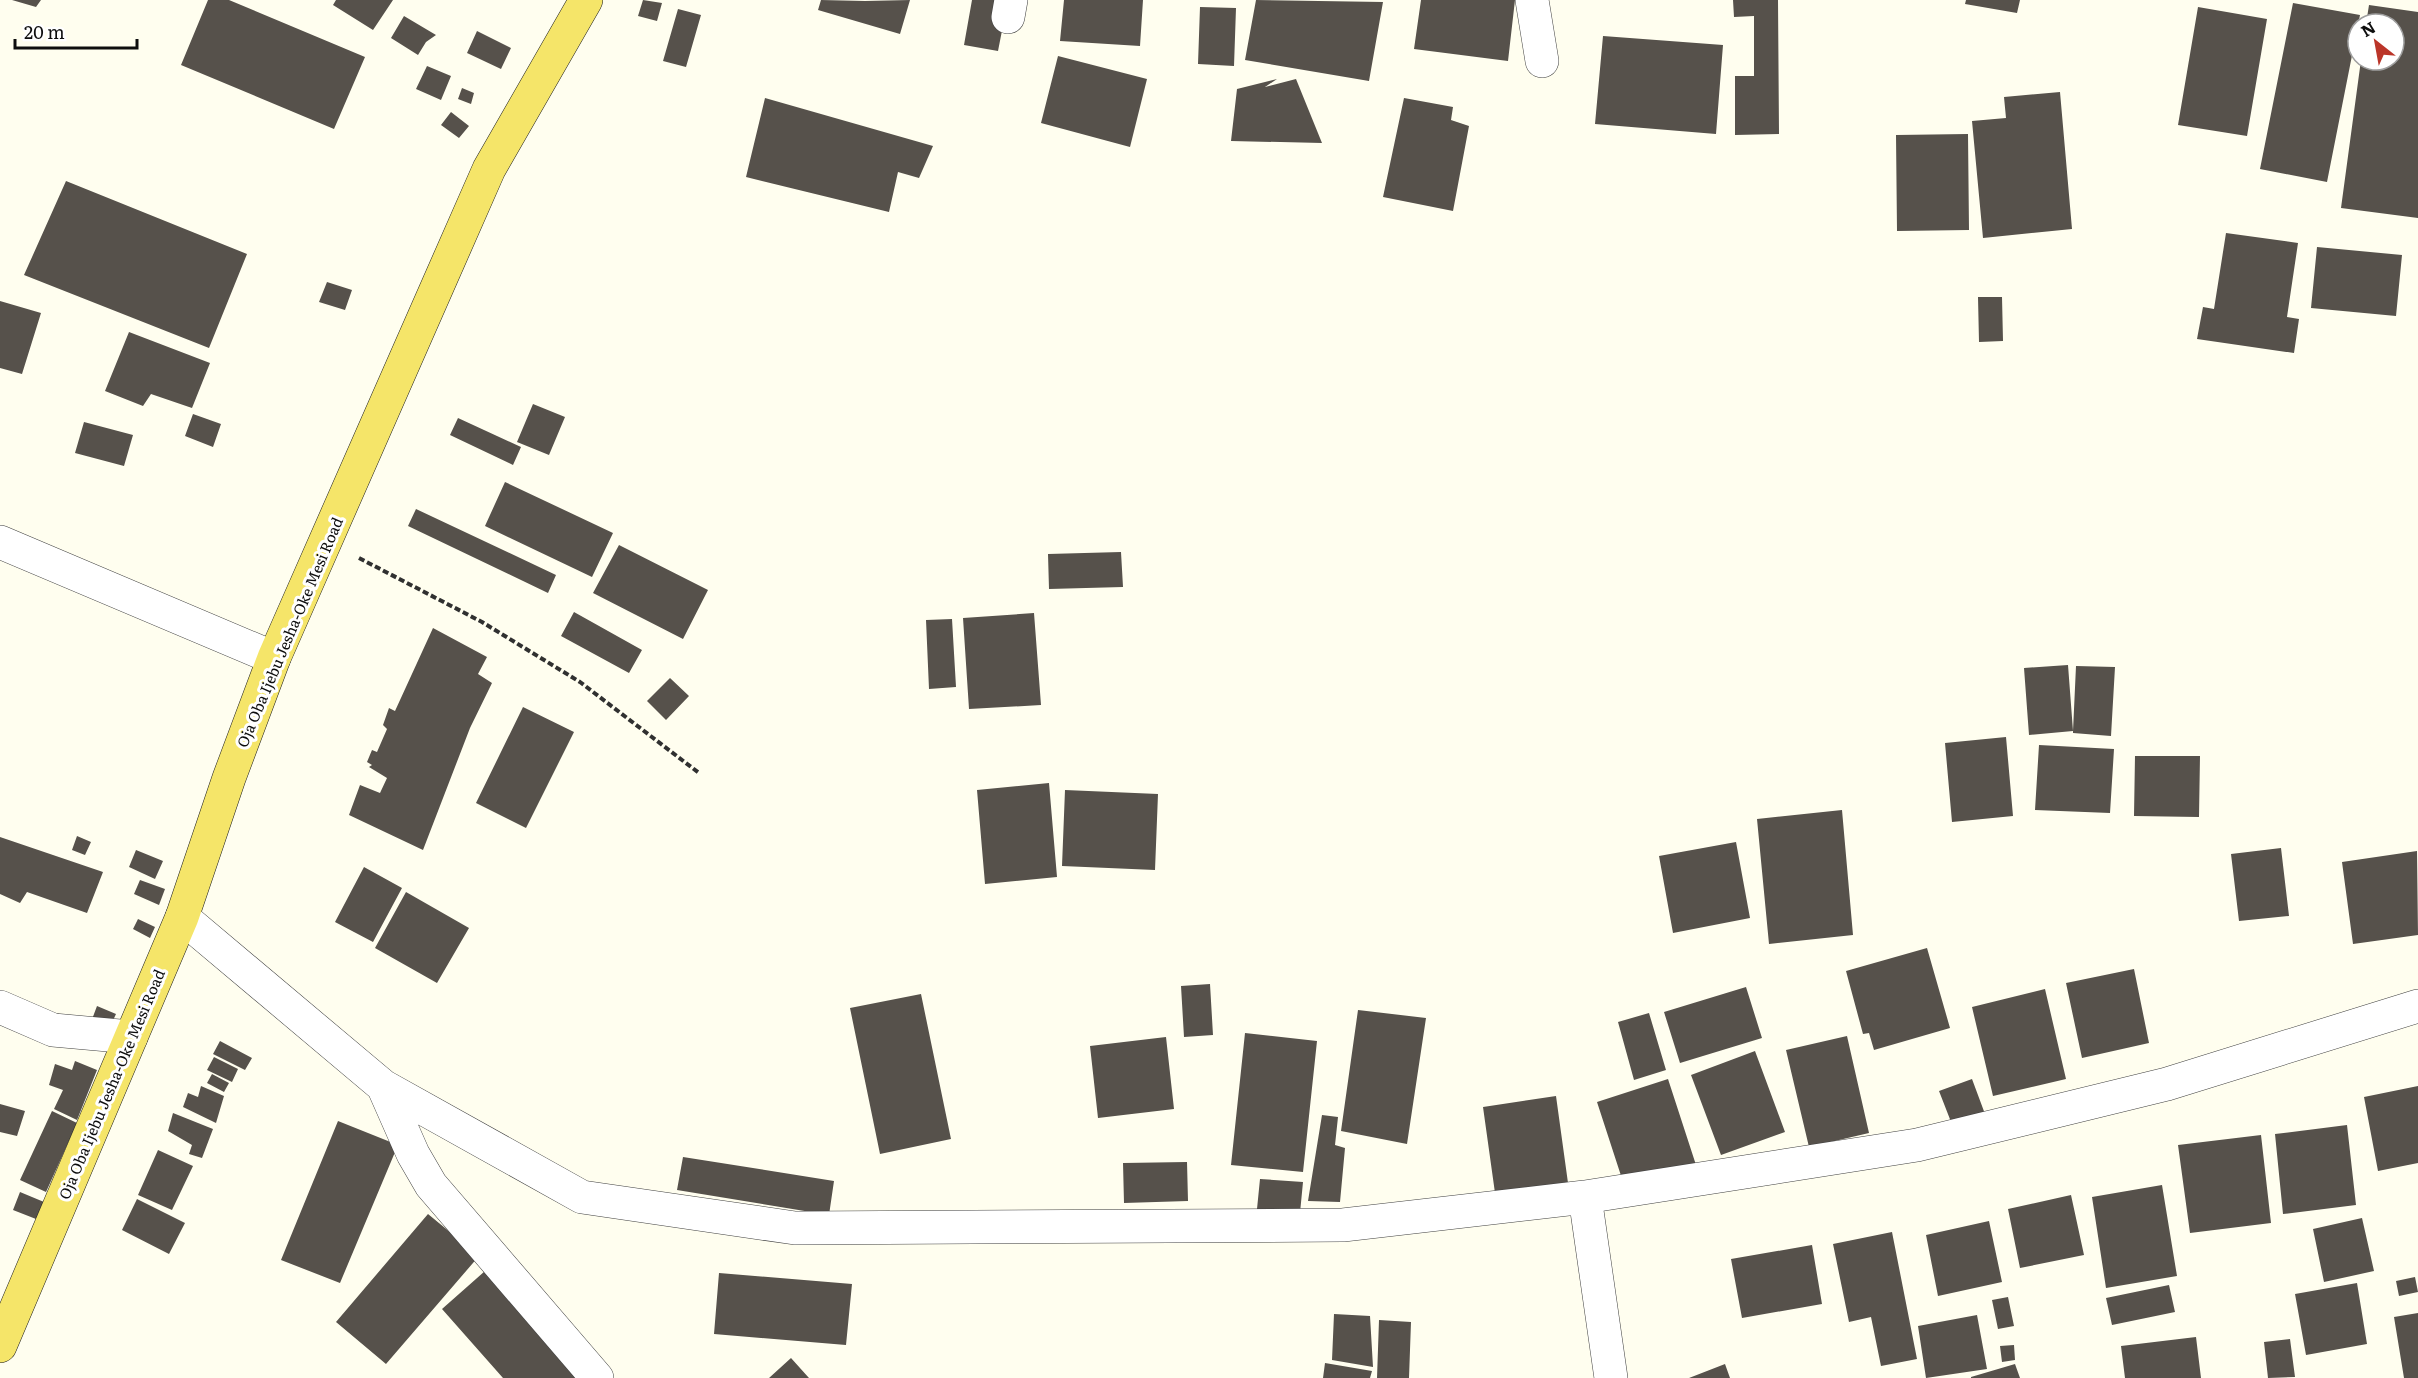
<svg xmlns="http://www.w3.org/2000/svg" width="2418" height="1378" font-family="Literata,serif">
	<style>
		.building { fill: #56514b }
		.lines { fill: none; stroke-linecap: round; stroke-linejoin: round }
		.minor-casing { stroke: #414141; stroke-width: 34 }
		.major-casing { stroke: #1f1f1f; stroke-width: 34 }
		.path { stroke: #303030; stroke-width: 4; stroke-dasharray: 6 3; stroke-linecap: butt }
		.minor { stroke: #fff; stroke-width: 33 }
		.major { stroke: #f5e569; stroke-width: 33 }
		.labels { text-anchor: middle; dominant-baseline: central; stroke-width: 6; stroke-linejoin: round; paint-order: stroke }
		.street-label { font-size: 15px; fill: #0e0e0e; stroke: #fff }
	</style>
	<rect width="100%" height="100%" fill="#fffeef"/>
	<path class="building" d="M12 0H41L36 7Z
		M208 0H229L365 57 334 129 181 65Z
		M336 0H393L373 30 333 5Z
		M643 0 662 3 657 21 638 16Z
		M821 0 865 1 910 0 900 34 818 10Z
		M972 0H1008L998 51 964 45Z
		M1064 0H1143L1140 46 1060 41Z
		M1256 0 1383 2 1369 81 1245 60Z
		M1421 0H1515L1508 61 1414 49Z
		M1733 0H1778L1779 134 1735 135V76H1754V16L1734 17Z
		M1966 0H2020L2017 13 1965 4Z
		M2293 3 2360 15 2327 182 2260 169Z
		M2369 5 2418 12V218L2341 208 2361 60H2394V24H2366Z
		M1200 7 1236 8 1234 66 1198 64Z
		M2198 7 2267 19 2247 136 2178 125Z
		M678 9 701 15 686 67 663 61Z
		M404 16 436 35 426 42 418 55 391 38Z
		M477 31 511 48 501 69 467 53Z
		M1603 36 1723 45 1716 134 1595 124Z
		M1058 56 1147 79 1130 147 1041 123Z
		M427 66 451 76 441 100 416 89Z
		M1277 79 1265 87 1296 79 1322 143 1231 141 1237 89Z
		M462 88 474 93 471 104 458 99Z
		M2060 92 2072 229 1983 238 1972 121 2006 118 2004 97Z
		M765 98 933 146 919 178 898 172 889 212 746 177Z
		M1404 98 1453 107 1451 120 1469 126 1453 211 1383 197Z
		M451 112 469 126 459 138 441 125Z
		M1968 134 1969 230 1897 231 1896 135Z
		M66 181 247 254 209 348 24 275Z
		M2226 233 2298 243 2287 317 2299 319 2294 353 2197 339 2203 307 2214 309Z
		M2317 247 2402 255 2396 316 2311 308Z
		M327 282 352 290 345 310 319 302Z
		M1978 297H2002L2003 341 1979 342Z
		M0 301 41 313 22 374 0 368Z
		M129 332 210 363 192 408 151 394 143 406 105 391Z
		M533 404 565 417 549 455 517 442Z
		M193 414 221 424 213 447 185 436Z
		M458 418 521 447 513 465 450 435Z
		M84 422 133 435 124 466 75 453Z
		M505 482 613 533 592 577 485 526Z
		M416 509 556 575 548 593 408 526Z
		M619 545 708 590 683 639 593 593Z
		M1121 552 1123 587 1049 589 1048 554Z
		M574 612 642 650 629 673 561 636Z
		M1034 613 1041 705 969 709 963 618Z
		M952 619 956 687 929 689 926 620Z
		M433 628 487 657 478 674 492 683 470 728 423 850 349 815 360 785 380 793 387 778 369 767 372 765 367 762 372 750 377 752 387 729 383 725 389 708 395 711Z
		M2068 665 2073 731 2076 666 2115 667 2111 736 2073 733V731L2029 735 2024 668Z
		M670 678 689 696 666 720 647 701Z
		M523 707 574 732 526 828 476 803Z
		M2006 737 2013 816 1952 822 1945 743Z
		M2039 745 2114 749 2110 813 2035 810Z
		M2135 756H2200L2199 817 2134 816Z
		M1049 783 1057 877 985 884 977 790Z
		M1065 790 1158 794 1155 870 1062 866Z
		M1842 810 1853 935 1769 944 1757 819Z
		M77 836 91 842 85 855 72 850Z
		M0 837 103 872 87 913 27 892 20 903 0 894Z
		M1736 842 1750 918 1673 933 1659 856Z
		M2281 848 2289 916 2239 921 2231 854Z
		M136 850 163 861 155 879 129 867Z
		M2417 851 2418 935 2353 944 2342 862Z
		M364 867 402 888 373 942 335 922Z
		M140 880 165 889 159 905 134 894Z
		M406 892 469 928 437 983 375 948Z
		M138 919 155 927 150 938 133 929Z
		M1927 948 1950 1028 1874 1050 1869 1033 1863 1034 1846 971Z
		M2134 969 2149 1043 2082 1058 2066 983Z
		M1210 984 1213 1035 1184 1037 1181 986Z
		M1746 987 1762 1038 1680 1063 1664 1012Z
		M2045 989 2066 1079 1993 1096 1972 1007Z
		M921 994 951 1139 880 1154 850 1008Z
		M97 1006 116 1014 109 1029 91 1022Z
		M1358 1010 1426 1018 1407 1144 1341 1131Z
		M1649 1013 1666 1070 1634 1080 1618 1022Z
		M1245 1033 1317 1041 1303 1172 1231 1165Z
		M1847 1036 1869 1133 1809 1147 1786 1050Z
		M1166 1037 1174 1109 1098 1118 1090 1046Z
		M220 1041 252 1058 245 1070 213 1054Z
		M1755 1051 1785 1132 1721 1155 1691 1075Z
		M214 1057 238 1069 232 1082 207 1070Z
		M75 1061 97 1070 77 1120 54 1109 63 1090 49 1085 55 1064 72 1070Z
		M212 1074 229 1083 224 1092 207 1083Z
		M1668 1079 1696 1165 1625 1188 1597 1102Z
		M1972 1079 1985 1114 1953 1127 1939 1091Z
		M201 1086 224 1096 216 1123 183 1107 188 1093 198 1097Z
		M2418 1086V1163L2378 1171 2364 1097Z
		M1556 1096 1568 1183 1495 1193 1483 1107Z
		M0 1104 25 1111 17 1136 0 1132Z
		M52 1111 77 1123 46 1192 20 1180Z
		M173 1113 213 1129 202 1158 189 1154 192 1145 168 1131Z
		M1322 1115 1338 1117 1335 1145 1345 1148 1340 1202 1308 1201Z
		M338 1121 398 1145 340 1283 281 1260Z
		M2347 1125 2356 1205 2283 1214 2275 1134Z
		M2261 1135 2271 1223 2190 1233 2178 1145Z
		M158 1150 193 1166 172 1210 138 1195Z
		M683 1157 834 1181 829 1215 677 1190Z
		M1187 1162 1188 1201 1124 1203 1123 1163Z
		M1260 1179 1303 1182 1300 1213 1257 1209Z
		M2162 1185 2177 1276 2106 1288 2092 1197Z
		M20 1192 44 1202 36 1219 13 1210Z
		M2071 1195 2084 1255 2020 1268 2008 1209Z
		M137 1199 185 1223 169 1254 122 1230Z
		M428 1214 479 1256 386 1364 336 1322Z
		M2362 1218 2374 1271 2324 1282 2313 1229Z
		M1989 1221 2002 1282 1938 1296 1926 1235Z
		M1892 1232 1917 1359 1881 1366 1871 1317 1849 1322 1833 1244Z
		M1812 1245 1822 1304 1742 1318 1731 1259Z
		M485 1271 579 1378H503L442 1309Z
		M719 1273 852 1284 846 1345 714 1334Z
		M2415 1277 2418 1292 2399 1296 2396 1281Z
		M2357 1283 2367 1344 2306 1355 2295 1294Z
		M2169 1285 2175 1312 2112 1325 2106 1298Z
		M2008 1297 2014 1326 1998 1329 1992 1300Z
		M2418 1313V1378H2404L2394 1317Z
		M1334 1314 1370 1316 1373 1367 1332 1360Z
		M1977 1315 1987 1369 1926 1378 1918 1326Z
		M1379 1320 1411 1322 1409 1378H1377Z
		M2196 1337 2201 1378H2125L2121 1346Z
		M2290 1339 2295 1377 2268 1378 2264 1342Z
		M2014 1345 2015 1360 2002 1362 2000 1346Z
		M791 1358 809 1378H769Z
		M1325 1363 1372 1371 1370 1378H1323Z
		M1725 1364 1730 1378H1689Z
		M2015 1364 2020 1378H1971V1377Z"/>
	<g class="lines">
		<defs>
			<path id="minor" d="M1532 0 1542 61
				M1008 17 1011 0
				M0 542 274 658
				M182 917 383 1086 582 1197 795 1228 1343 1225 1585 1197 1917 1145 2167 1084 2418 1006
				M0 1007 53 1030 131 1037
				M383 1086 413 1154 431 1185 597 1378
				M1585 1197 1611 1378"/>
			<path id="major" d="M0 1346 182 917 229 778 274 658 489 169 586 0"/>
		</defs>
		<use href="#minor" class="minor-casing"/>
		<use href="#major" class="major-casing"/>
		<path class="path" d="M359 558 482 622 580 682 699 773"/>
		<use href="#minor" class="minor"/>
		<use href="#major" class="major"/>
	</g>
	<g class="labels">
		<g class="street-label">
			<text transform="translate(289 632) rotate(-67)">Oja Oba Ijebu Jesha-Oke Mesi Road</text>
			<text transform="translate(111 1084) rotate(-67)">Oja Oba Ijebu Jesha-Oke Mesi Road</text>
		</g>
	</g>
	<g transform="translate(2376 42) rotate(329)"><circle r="28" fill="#ffffff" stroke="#9f9f9f" stroke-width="1.5"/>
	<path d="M0-4.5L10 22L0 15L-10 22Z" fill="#bb3529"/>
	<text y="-9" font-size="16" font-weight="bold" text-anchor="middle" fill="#0e0e0e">N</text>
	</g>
	<path d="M15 39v9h122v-9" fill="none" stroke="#0e0e0e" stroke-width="3"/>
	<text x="24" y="39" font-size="18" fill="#0e0e0e" stroke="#ffffff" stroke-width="4.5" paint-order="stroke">20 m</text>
</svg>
